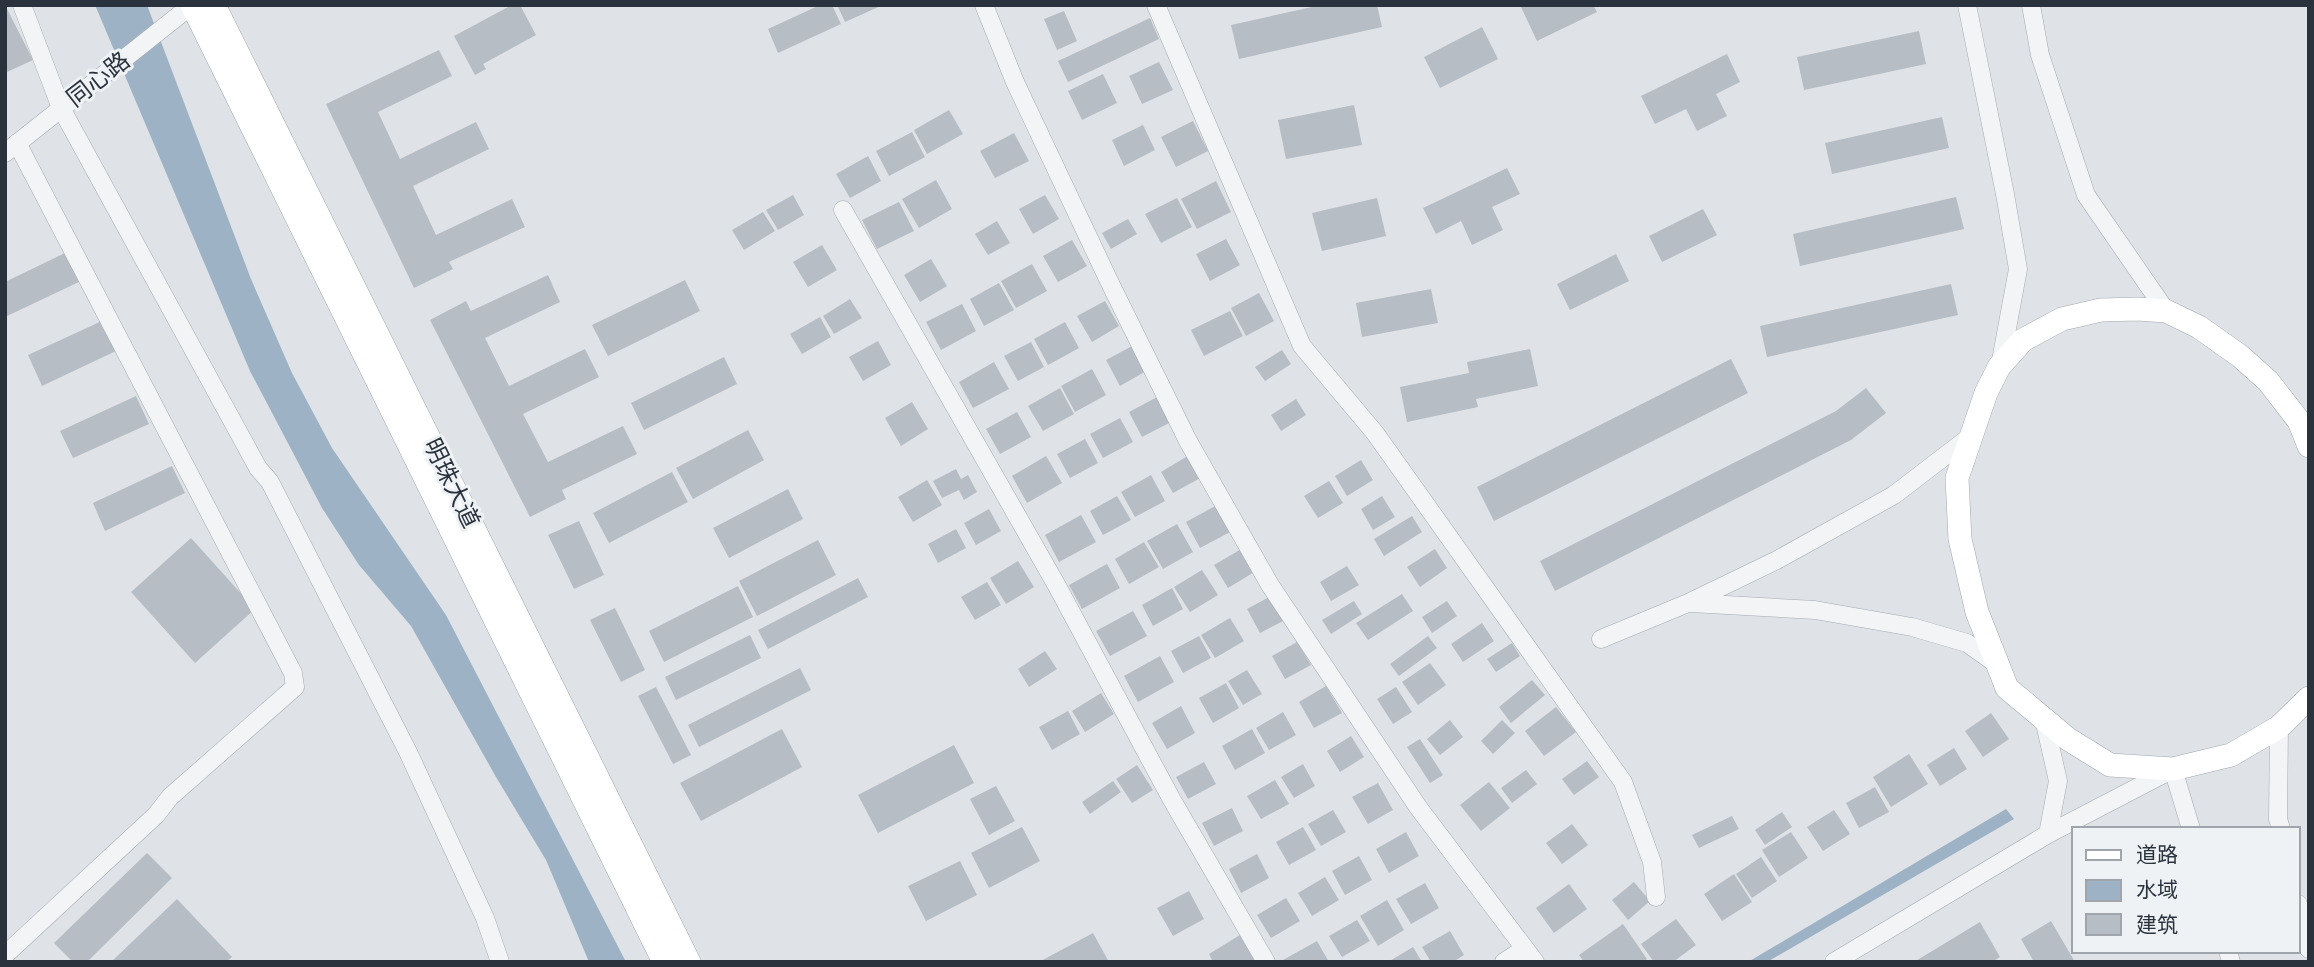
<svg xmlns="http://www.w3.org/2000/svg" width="2314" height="967" font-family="Jost,'Noto Sans SC',sans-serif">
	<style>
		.water { fill: #9db3c5 }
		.building { fill: #b7bdc4 }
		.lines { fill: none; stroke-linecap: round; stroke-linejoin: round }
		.minor-casing { stroke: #a5aab1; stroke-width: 19 }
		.major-casing { stroke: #a0a8b2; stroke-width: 24 }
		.minor { stroke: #f2f4f6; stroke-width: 18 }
		.major { stroke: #fff; stroke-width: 23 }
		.labels { text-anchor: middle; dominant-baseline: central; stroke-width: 6; stroke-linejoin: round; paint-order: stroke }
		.street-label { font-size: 24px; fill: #2a323d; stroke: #eff2f5 }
	</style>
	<rect width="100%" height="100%" fill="#dfe3e7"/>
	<path class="water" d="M95 5H147L251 279 292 373 332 448 446 615 626 962H589L546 860 496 777 411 626 359 565 322 508 250 371Z
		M2006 809 2014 819 1767 962H1748Z"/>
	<path class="building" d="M5 5 33 60 5 73Z
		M512 5H520L536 35 483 64 486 69 475 75 454 36Z
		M820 5H832L841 24 778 53 768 29Z
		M837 5H883L845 22Z
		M1321 5H1377L1382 27 1239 59 1231 25Z
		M1524 5H1593L1597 12 1537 41 1521 7Z
		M1064 11 1077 41 1057 50 1044 19Z
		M1150 18 1159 39 1068 82 1058 61Z
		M1482 27 1498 59 1440 88 1424 57Z
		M1919 31 1926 64 1804 90 1797 57Z
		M439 50 452 76 378 112 400 159 476 122 489 149 413 186 436 235 512 199 525 227 449 262 453 269 414 288 326 104Z
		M1727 54 1740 82 1716 94 1727 116 1697 131 1686 109 1655 124 1641 96Z
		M1159 62 1173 90 1142 104 1129 76Z
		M1103 74 1117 103 1082 120 1068 91Z
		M1354 105 1362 145 1286 159 1278 120Z
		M949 110 963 134 927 154 914 130Z
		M1942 117 1949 148 1832 174 1825 143Z
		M1193 121 1208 151 1176 167 1161 137Z
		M1143 125 1155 150 1124 166 1112 140Z
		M912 132 925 157 889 176 876 151Z
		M1014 133 1029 161 995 178 980 151Z
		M868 156 881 181 850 198 836 174Z
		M1507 168 1520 194 1492 207 1503 230 1472 245 1461 221 1436 234 1423 208Z
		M936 180 952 209 919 228 902 199Z
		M1216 181 1231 212 1197 229 1181 199Z
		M793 195 804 215 778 230 766 210Z
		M1045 195 1059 219 1033 234 1019 209Z
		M1956 197 1964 229 1800 266 1793 234Z
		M1177 198 1192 227 1161 243 1145 214Z
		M1377 198 1386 236 1322 251 1312 213Z
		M899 202 914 231 877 249 862 220Z
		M1703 209 1717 235 1662 262 1649 236Z
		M763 212 775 231 744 250 732 230Z
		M1128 219 1137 234 1111 249 1102 233Z
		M997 221 1010 243 988 255 975 234Z
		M1226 239 1240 265 1210 281 1196 254Z
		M1072 240 1087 266 1058 282 1043 256Z
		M822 245 837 270 808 287 793 262Z
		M67 252 81 281 5 317V282Z
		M1616 254 1629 281 1570 310 1557 284Z
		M931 259 947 286 920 302 904 275Z
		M1032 264 1047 291 1016 308 1001 281Z
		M548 275 560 302 485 338 509 386 585 349 599 377 523 414 548 462 623 426 637 454 562 490 566 499 530 517 430 320 466 301 471 311Z
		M685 280 700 311 608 356 592 325Z
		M999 283 1014 310 984 326 970 299Z
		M1951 284 1958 315 1767 357 1760 326Z
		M1431 289 1438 323 1362 337 1356 303Z
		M1259 293 1274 321 1246 336 1231 308Z
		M850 299 862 318 834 334 823 316Z
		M1105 301 1119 326 1092 342 1077 316Z
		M962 304 976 331 941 350 926 322Z
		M1230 311 1243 336 1204 356 1191 330Z
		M820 317 831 337 802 354 790 334Z
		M104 320 118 350 42 386 28 355Z
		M1065 322 1079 348 1048 365 1034 339Z
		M878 341 891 365 863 381 849 357Z
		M1031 342 1044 367 1018 381 1004 356Z
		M1134 345 1148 370 1120 386 1106 360Z
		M1530 349 1538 386 1476 399 1478 407 1407 422 1400 387 1469 373 1467 362Z
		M1282 350 1291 364 1265 381 1255 367Z
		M724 357 737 384 644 430 631 403Z
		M1731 359 1748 393 1494 521 1477 487Z
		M994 362 1009 389 973 408 959 382Z
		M1092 369 1106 395 1075 412 1061 386Z
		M1060 388 1074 414 1043 431 1028 406Z
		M1866 388 1886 413 1851 440 1555 591 1540 561 1836 411Z
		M1161 395 1175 420 1142 437 1129 412Z
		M136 396 149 424 73 458 60 431Z
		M1296 399 1306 415 1281 431 1271 415Z
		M912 402 928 429 901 446 885 418Z
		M1017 412 1031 437 1000 454 986 429Z
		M1120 418 1133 442 1103 458 1090 434Z
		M748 430 764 460 693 499 676 468Z
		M1085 439 1098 463 1070 478 1057 454Z
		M1191 454 1204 476 1173 493 1161 472Z
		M1046 456 1062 483 1027 503 1012 476Z
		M1361 460 1373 480 1347 496 1335 476Z
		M172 466 185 493 105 531 93 503Z
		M956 469 961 479 968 475 977 492 964 500 959 490 942 498 933 481Z
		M672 472 688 502 609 543 593 513Z
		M1151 475 1165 501 1135 517 1121 492Z
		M927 480 942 505 913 522 898 497Z
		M1329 481 1343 503 1318 518 1304 496Z
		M788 489 803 519 729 558 713 528Z
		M1117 496 1131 520 1103 535 1090 511Z
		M1382 496 1395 517 1373 530 1361 509Z
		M1217 505 1232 531 1200 548 1186 522Z
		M989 509 1001 531 976 545 964 523Z
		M1081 515 1096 542 1059 562 1045 535Z
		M1412 516 1422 532 1384 556 1374 539Z
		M579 521 604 575 574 589 548 535Z
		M1177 524 1193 552 1163 569 1147 541Z
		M956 529 966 548 938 563 928 544Z
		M191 538 255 609 195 663 131 592Z
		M818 540 836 575 757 616 739 581Z
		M1144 542 1159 567 1129 584 1115 559Z
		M1243 548 1256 571 1228 588 1214 565Z
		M1435 549 1447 568 1420 587 1407 567Z
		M1018 561 1034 587 1006 604 990 578Z
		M1107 564 1120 588 1082 609 1069 585Z
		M1347 566 1359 585 1331 601 1320 582Z
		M1202 570 1218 595 1190 612 1174 587Z
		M858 578 868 597 768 649 758 630Z
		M987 582 1001 605 975 620 961 597Z
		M738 586 753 617 664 662 649 631Z
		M1172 588 1183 609 1153 626 1142 605Z
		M1402 594 1413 611 1368 640 1356 623Z
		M1271 596 1285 620 1260 633 1247 609Z
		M1354 601 1362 614 1331 634 1322 620Z
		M1447 601 1457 616 1432 633 1422 617Z
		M615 608 645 670 621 682 590 620Z
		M1133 611 1147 636 1110 656 1096 631Z
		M1230 618 1244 641 1215 658 1201 635Z
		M1482 623 1494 641 1463 662 1451 644Z
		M750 635 761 658 676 700 665 677Z
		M1199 636 1211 658 1183 673 1171 651Z
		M1428 636 1437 648 1399 676 1390 664Z
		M1297 642 1311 665 1285 679 1272 656Z
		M1512 643 1520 656 1496 672 1487 659Z
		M1045 651 1057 669 1029 687 1018 669Z
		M1160 656 1174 682 1138 702 1124 676Z
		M1430 663 1446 685 1418 705 1402 682Z
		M800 668 811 690 699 747 688 725Z
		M1247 670 1262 694 1243 705 1228 681Z
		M1532 680 1545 695 1511 723 1499 707Z
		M1226 683 1239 708 1213 723 1199 698Z
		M1326 686 1342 713 1314 728 1299 702Z
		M656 687 691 755 673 764 638 696Z
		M1396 687 1412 712 1393 724 1377 699Z
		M1101 693 1114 714 1085 732 1072 711Z
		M1181 706 1195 733 1167 749 1152 723Z
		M1556 707 1576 732 1544 756 1525 731Z
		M1068 711 1080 734 1052 750 1039 727Z
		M1283 712 1296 735 1269 750 1256 728Z
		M1991 713 2009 739 1983 757 1965 731Z
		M1450 720 1463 737 1440 755 1427 739Z
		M1502 720 1515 733 1493 754 1481 741Z
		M782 729 802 767 701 821 680 783Z
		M1252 729 1265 753 1235 770 1222 746Z
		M1351 736 1364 757 1340 772 1327 751Z
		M1420 739 1443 775 1430 783 1407 747Z
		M954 745 974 783 878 833 858 795Z
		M1954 748 1967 769 1940 786 1927 765Z
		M1909 754 1928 784 1891 807 1873 777Z
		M1587 761 1599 777 1574 795 1562 779Z
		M1204 762 1216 784 1188 799 1176 777Z
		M1303 764 1315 786 1294 798 1281 777Z
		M1137 765 1153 790 1132 803 1116 779Z
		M1526 770 1537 784 1512 803 1501 788Z
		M1275 780 1289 804 1261 819 1247 796Z
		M1113 781 1121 792 1090 814 1082 802Z
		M1489 782 1510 808 1481 831 1460 805Z
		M1378 783 1393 810 1368 824 1352 797Z
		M996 786 1015 821 989 835 970 799Z
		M1875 787 1889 812 1859 828 1846 803Z
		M1232 808 1243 831 1214 846 1202 823Z
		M1333 810 1346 832 1321 846 1308 824Z
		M1834 810 1850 834 1823 851 1807 827Z
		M1782 812 1792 827 1765 845 1755 830Z
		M1732 816 1739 829 1699 848 1692 835Z
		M1572 824 1588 845 1562 864 1546 843Z
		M1022 827 1040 861 989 888 971 853Z
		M1303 827 1316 850 1289 865 1276 842Z
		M1406 832 1419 856 1389 873 1376 849Z
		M1791 832 1808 858 1779 877 1762 850Z
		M147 853 172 878 87 962H73L54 943Z
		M1257 854 1269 878 1241 893 1229 869Z
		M1359 856 1372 880 1345 895 1332 871Z
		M1761 857 1777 881 1752 898 1736 874Z
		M960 861 977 895 926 921 908 886Z
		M1734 874 1752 902 1722 921 1704 894Z
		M1325 877 1339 900 1312 916 1298 893Z
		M1634 882 1650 901 1628 920 1612 900Z
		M1425 883 1439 908 1411 924 1396 899Z
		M1569 884 1587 909 1554 933 1536 908Z
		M1189 891 1204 919 1173 936 1157 908Z
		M1286 898 1300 921 1271 938 1257 915Z
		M177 899 232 957 226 962H111Z
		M1387 900 1404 930 1378 946 1360 916Z
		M1676 919 1696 945 1673 962H1654L1641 944Z
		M1357 920 1370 941 1342 957 1329 936Z
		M2051 921 2075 962H2034L2021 939Z
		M1980 922 2000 957 1992 962H1914Z
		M1623 924 1647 959 1643 962H1584L1579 955Z
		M1450 931 1464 955 1453 962H1431L1422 947Z
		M1093 933 1109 962H1039Z
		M1240 935 1255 959 1250 962H1213L1209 954Z
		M1317 941 1329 962H1284L1283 960Z
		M1413 947 1422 962H1388Z"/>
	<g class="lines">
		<defs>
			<path id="minor" d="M22 5 61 108 258 468 270 482 408 752 485 918 500 962
				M984 5 1015 82 1109 281 1188 441 1270 585 1418 807 1535 962
				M1156 5 1302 346 1375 433 1623 782 1652 862 1656 897
				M1967 5 2005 194 2018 269 2000 366
				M2031 5 2040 55 2086 195 2166 311
				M5 153 192 5
				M843 210 1057 586 1172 800 1266 962
				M1691 603 1815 610 1912 627 1967 643 1998 665
				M1601 639 1688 603 1777 560 1894 495 1971 436
				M2044 719 2058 781 2048 834
				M2279 727 2278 819 2281 829
				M2298 904 2309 949
				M2228 951 2231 962
				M5 955 156 815 170 797 295 687 293 673 17 143
				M1504 962 1524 949
				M1834 962 2048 834 2173 769 2191 829"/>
			<path id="major" d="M192 5 664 962
				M214 5 689 962
				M2309 446 2299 421 2268 381 2240 356 2199 327 2166 311 2138 309 2101 310 2062 319 2023 340 1999 367 1986 393 1957 478 1960 539 1977 612 2007 688 2068 739 2110 765 2173 769 2231 755 2279 727 2309 698"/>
		</defs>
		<use href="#minor" class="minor-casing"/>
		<use href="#major" class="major-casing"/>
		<use href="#minor" class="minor"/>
		<use href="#major" class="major"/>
	</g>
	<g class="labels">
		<g class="street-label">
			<text transform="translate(98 79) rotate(-38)">同心路</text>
			<text transform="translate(452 483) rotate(64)">明珠大道</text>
		</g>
	</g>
	<rect width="2314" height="967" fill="none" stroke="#2a323d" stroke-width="14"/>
	<rect x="2072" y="827" width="228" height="126" fill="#eff2f5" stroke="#a0a5ab" stroke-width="2"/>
	<rect x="2086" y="850" width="35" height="10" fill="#ffffff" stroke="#a0a5ab" stroke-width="2"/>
	<text x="2136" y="862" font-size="21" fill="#2a323d">道路</text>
	<rect x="2086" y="880" width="35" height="21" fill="#9db3c5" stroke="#a0a5ab" stroke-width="2"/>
	<text x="2136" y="897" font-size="21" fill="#2a323d">水域</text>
	<rect x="2086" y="914" width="35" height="21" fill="#b7bdc4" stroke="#a0a5ab" stroke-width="2"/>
	<text x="2136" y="932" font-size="21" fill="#2a323d">建筑</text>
</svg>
